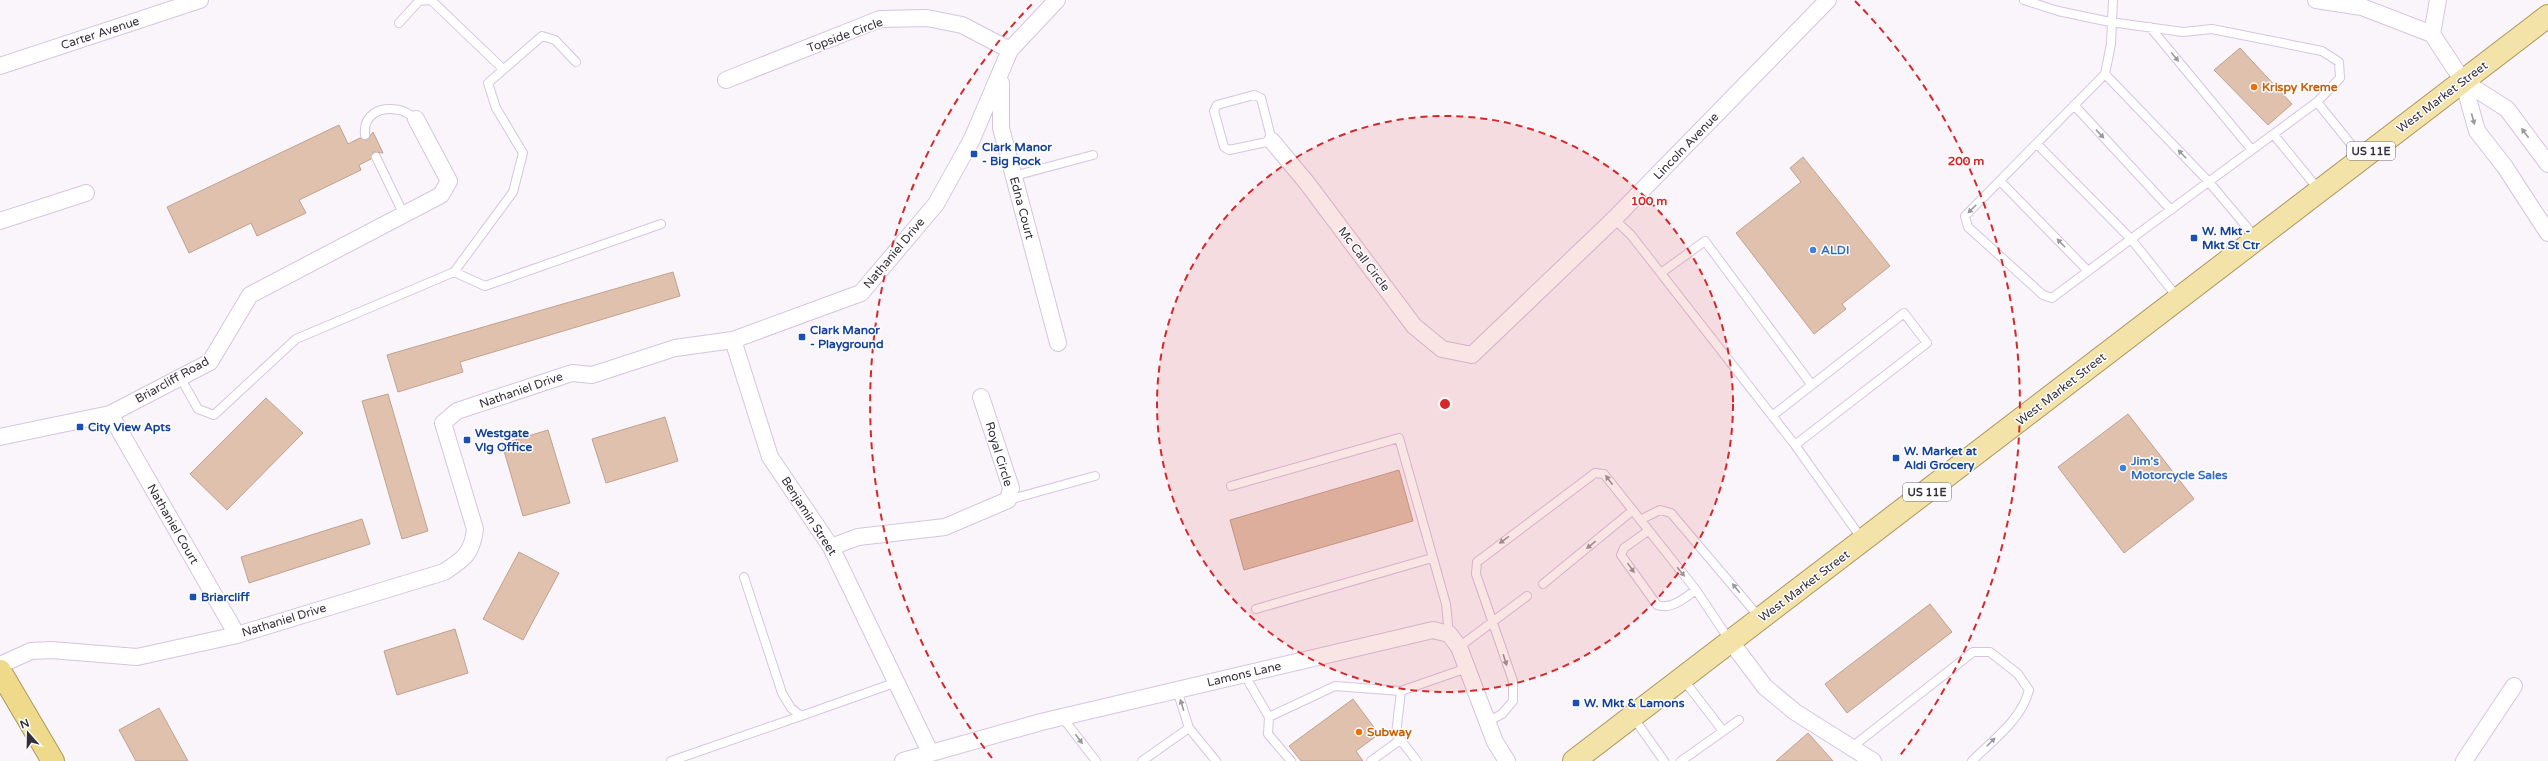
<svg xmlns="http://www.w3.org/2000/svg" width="2548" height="761" font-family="'Varela Round',sans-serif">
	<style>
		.building { fill: #e0c1ad; stroke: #c0a18e }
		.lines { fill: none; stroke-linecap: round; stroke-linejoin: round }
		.service-casing { stroke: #d7c4e1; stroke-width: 10 }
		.minor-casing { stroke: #d7c4e1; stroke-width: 18 }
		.primary-casing { stroke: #ac985d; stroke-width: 24 }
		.trunk-casing { stroke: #ac985d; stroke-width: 24 }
		.service { stroke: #fff; stroke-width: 8 }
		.minor { stroke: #fff; stroke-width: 16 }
		.primary { stroke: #f3e3a9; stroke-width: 22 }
		.trunk { stroke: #efda8c; stroke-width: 22 }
		.oneway { fill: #9a979d }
		.ring { fill: none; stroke: #d62828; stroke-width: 2; stroke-dasharray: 7 5 }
		.food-dot { fill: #e8710a; stroke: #fff; stroke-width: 1.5 }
		.transit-dot { fill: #1a4fb4; stroke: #fff; stroke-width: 1.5 }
		.shop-dot { fill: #3f7fe0; stroke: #fff; stroke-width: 1.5 }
		.labels { text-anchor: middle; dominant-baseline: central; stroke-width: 3; stroke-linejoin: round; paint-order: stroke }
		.shield { fill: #fff; stroke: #726d76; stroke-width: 1 }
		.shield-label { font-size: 11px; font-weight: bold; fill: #362f3b }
		.street-label { font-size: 12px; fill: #362f3b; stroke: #fff }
		.food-label { font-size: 12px; font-weight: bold; fill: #c56008; stroke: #fff; text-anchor: start }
		.transit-label { font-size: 12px; font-weight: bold; fill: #164399; stroke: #fff; text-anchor: start }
		.shop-label { font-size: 12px; font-weight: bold; fill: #366cbe; stroke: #fff; text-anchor: start }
		.centre { fill: #d62828; stroke: #fff; stroke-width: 2 }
		.ring-label { font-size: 12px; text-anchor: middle; font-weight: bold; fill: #d62828; stroke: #fff; stroke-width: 3; stroke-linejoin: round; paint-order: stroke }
	</style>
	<rect width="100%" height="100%" fill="#f9f5fb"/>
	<path class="building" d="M2240 48 2292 104 2268 125 2214 70Z
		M339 125 348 144 360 138 367 140 373 132 383 153 373 152 371 159 359 165 361 170 299 200 306 213 257 236 251 223 189 253 167 207Z
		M1803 157 1890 266 1842 304 1846 309 1814 334 1736 233 1801 182 1790 168Z
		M673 272 680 296 460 362 463 372 398 392 387 355Z
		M388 394 428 531 402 539 362 401Z
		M266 398 303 433 227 510 190 474Z
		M2128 414 2194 499 2124 553 2058 467Z
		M665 417 678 461 606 483 592 439Z
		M548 430 570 503 523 516 502 444Z
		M1399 470 1413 521 1244 570 1230 520Z
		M362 519 370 544 249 583 241 557Z
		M519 552 559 573 523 640 483 619Z
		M1930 604 1952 632 1847 713 1825 684Z
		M455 629 468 673 397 695 384 651Z
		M1353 699 1379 734 1356 751 1363 761H1301L1289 746Z
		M159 708 188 761H136L119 730Z
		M1808 733 1833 761H1776Z"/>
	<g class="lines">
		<defs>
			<path id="service" d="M2024 0 2058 11 2110 22 2183 32 2212 29 2322 51 2339 62 2340 78 2317 102 2131 239 2178 298
				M399 23 419 1 431 0 503 69
				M2150 27 2252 150
				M2105 74 2209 182 2256 238
				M1254 95 1261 98 1272 141 1229 150 1224 147 1214 111 1217 105Z
				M2317 102 2362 158
				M2074 105 2171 210
				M365 135C363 115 379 106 399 110 405 111 412 116 416 119
				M2274 135 2319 190
				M2037 144 2131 239 2052 298 2043 295 1968 227 1965 216 2105 74 2111 44 2113 0
				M376 157 404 215
				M1014 176 1093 155
				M2000 181 2088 271
				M1614 219 1631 235 1795 445 1862 539
				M454 272 485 286 661 224
				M1661 273 1705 241 1811 384
				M180 377 198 409 214 415 296 339 454 272 513 192 523 153 496 108 488 83 542 36 555 40 576 62
				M1772 416 1904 313 1927 343 1795 445
				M1231 486 1399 438 1446 604 1449 634
				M1008 500 1095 476
				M1640 520 1660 510 1671 513 1760 618
				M1648 531 1624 548 1621 555 1657 605C1672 610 1684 598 1696 590
				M744 577 782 693 791 708 801 716 897 682
				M1543 584 1632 511
				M1256 609 1432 558
				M1459 647 1527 596
				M1244 674 1269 717 1268 734 1291 761
				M1683 679 1723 731
				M1177 690 1189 728 1216 761
				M1401 691 1396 734 1417 761
				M1062 717 1096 761
				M1269 717 1335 686 1401 691 1467 668
				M1633 717 1664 761
				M1487 722 1502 714 1513 701V681L1476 574 1477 562 1595 473 1604 474 1696 590 1730 641
				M1852 747 1973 652H1990L2018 674 2029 690C2022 719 1993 740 1972 761
				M671 761 801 716
				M1142 761 1189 728
				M1371 761 1400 740
				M1681 761 1739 720"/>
			<path id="minor" d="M2316 0 2362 7 2432 34 2463 81 2477 131 2505 167 2548 233
				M2432 34 2438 0
				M0 66 200 0
				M726 80 880 19 927 18 962 25 1010 50
				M2463 81 2507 109 2548 164
				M1001 83V128L1058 343
				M1272 141 1307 183 1414 326 1442 349 1472 355 1614 219 1828 0
				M0 221 86 193
				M733 340 770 457 831 547 930 752
				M110 414 237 635
				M0 437 110 414 210 362 250 295 441 195 449 181 416 119
				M831 547 858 537 945 527 1008 500 1011 488 981 397
				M1731 642 1765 687 1795 712 1873 761
				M0 665 31 651 51 650 137 657 237 635 444 572C464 559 472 554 475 529L443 423 457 411 572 373 592 375 675 348 733 340 861 293 936 204 972 139 1010 50 1057 0
				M903 761 1041 722 1433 630 1449 634 1459 647 1495 742 1507 761
				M2464 761 2514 686"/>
			<path id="primary" d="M1574 761 2548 16"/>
			<path id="trunk" d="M0 671 53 761"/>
		</defs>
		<use href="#service" class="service-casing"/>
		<use href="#minor" class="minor-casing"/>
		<use href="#primary" class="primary-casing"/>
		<use href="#trunk" class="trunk-casing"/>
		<use href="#service" class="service"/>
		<use href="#minor" class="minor"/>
		<use href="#primary" class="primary"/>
		<use href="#trunk" class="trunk"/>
	</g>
	<defs><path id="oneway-solid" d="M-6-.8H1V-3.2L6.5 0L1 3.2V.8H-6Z"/></defs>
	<g class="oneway">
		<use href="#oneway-solid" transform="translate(2175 57) rotate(50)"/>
		<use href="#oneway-solid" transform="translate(2473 119) rotate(75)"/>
		<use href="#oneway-solid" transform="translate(2525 133) rotate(-127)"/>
		<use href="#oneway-solid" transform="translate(2100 134) rotate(47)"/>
		<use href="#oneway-solid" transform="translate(2182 154) rotate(-134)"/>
		<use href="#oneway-solid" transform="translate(1972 209) rotate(135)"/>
		<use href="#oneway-solid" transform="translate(2061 243) rotate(-134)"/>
		<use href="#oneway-solid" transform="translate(1609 480) rotate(-127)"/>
		<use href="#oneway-solid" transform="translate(1504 540) rotate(144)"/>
		<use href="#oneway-solid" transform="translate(1591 545) rotate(141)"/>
		<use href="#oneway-solid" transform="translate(1631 568) rotate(55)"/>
		<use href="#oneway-solid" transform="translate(1681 572) rotate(51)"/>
		<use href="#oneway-solid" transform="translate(1736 588) rotate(-129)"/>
		<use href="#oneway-solid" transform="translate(1505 660) rotate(72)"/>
		<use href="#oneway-solid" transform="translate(1182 705) rotate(-107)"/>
		<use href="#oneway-solid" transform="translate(1079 739) rotate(53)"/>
		<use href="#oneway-solid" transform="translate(1991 742) rotate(-45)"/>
	</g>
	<circle cx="1445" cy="404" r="288" fill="#d62828" fill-opacity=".12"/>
	<g class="ring">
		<circle cx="1445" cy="404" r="288"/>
		<path d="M992 758A575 575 0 0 1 1035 1M1855 1A575 575 0 0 1 1898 758"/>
	</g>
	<g class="food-dot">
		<circle cx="2254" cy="87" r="4"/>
		<circle cx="1359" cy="732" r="4"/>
	</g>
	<g class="transit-dot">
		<rect x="970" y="150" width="8" height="8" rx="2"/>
		<rect x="2190" y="234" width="8" height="8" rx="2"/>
		<rect x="798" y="333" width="8" height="8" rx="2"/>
		<rect x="76" y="423" width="8" height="8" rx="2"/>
		<rect x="463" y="436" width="8" height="8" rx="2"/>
		<rect x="1892" y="454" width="8" height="8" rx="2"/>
		<rect x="189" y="593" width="8" height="8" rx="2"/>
		<rect x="1572" y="699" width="8" height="8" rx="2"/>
	</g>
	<g class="shop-dot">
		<circle cx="1813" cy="250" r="4"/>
		<circle cx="2123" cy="468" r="4"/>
	</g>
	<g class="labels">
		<g class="shield">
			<rect x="2347" y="142" width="48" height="18" rx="3"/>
			<rect x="1903" y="483" width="48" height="18" rx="3"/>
		</g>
		<g class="shield-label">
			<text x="2371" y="151">US 11E</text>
			<text x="1927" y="492">US 11E</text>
		</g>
		<g class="street-label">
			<text transform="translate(100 33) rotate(-18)">Carter Avenue</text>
			<text transform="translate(845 35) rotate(-20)">Topside Circle</text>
			<text transform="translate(2442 97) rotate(-37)">West Market Street</text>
			<text transform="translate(1686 146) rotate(-46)">Lincoln Avenue</text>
			<text transform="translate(1022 208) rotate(75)">Edna Court</text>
			<text transform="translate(894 253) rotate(-50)">Nathaniel Drive</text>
			<text transform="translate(1364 259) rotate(53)">Mc Call Circle</text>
			<text transform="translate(172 380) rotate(-29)">Briarcliff Road</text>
			<text transform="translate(2061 389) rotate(-38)">West Market Street</text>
			<text transform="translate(521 390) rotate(-19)">Nathaniel Drive</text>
			<text transform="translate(999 454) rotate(73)">Royal Circle</text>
			<text transform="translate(809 516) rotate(57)">Benjamin Street</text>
			<text transform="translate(173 524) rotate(60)">Nathaniel Court</text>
			<text transform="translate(1804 586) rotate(-37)">West Market Street</text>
			<text transform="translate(284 620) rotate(-17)">Nathaniel Drive</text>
			<text transform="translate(1244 674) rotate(-13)">Lamons Lane</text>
		</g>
		<g class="food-label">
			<text x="2262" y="87">Krispy Kreme</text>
			<text x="1367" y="732">Subway</text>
		</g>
		<g class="transit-label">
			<text x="982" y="147">Clark Manor<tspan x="982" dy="14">- Big Rock</tspan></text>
			<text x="2202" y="231">W. Mkt -<tspan x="2202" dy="14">Mkt St Ctr</tspan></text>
			<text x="810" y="330">Clark Manor<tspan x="810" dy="14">- Playground</tspan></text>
			<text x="88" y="427">City View Apts</text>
			<text x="475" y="433">Westgate<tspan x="475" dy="14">Vlg Office</tspan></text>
			<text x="1904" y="451">W. Market at<tspan x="1904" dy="14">Aldi Grocery</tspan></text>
			<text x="201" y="597">Briarcliff</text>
			<text x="1584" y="703">W. Mkt &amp; Lamons</text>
		</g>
		<g class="shop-label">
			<text x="1821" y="250">ALDI</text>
			<text x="2131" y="461">Jim's<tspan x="2131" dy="14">Motorcycle Sales</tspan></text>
		</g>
	</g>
	<circle cx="1445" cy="404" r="6" class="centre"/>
	<g class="ring-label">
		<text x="1966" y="165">200 m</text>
		<text x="1649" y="205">100 m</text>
	</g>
	<g transform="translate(28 733) rotate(340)" stroke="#ffffff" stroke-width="3" paint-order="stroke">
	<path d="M0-3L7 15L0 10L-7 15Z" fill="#362f3b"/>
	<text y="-6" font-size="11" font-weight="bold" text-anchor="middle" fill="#362f3b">N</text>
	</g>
</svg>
